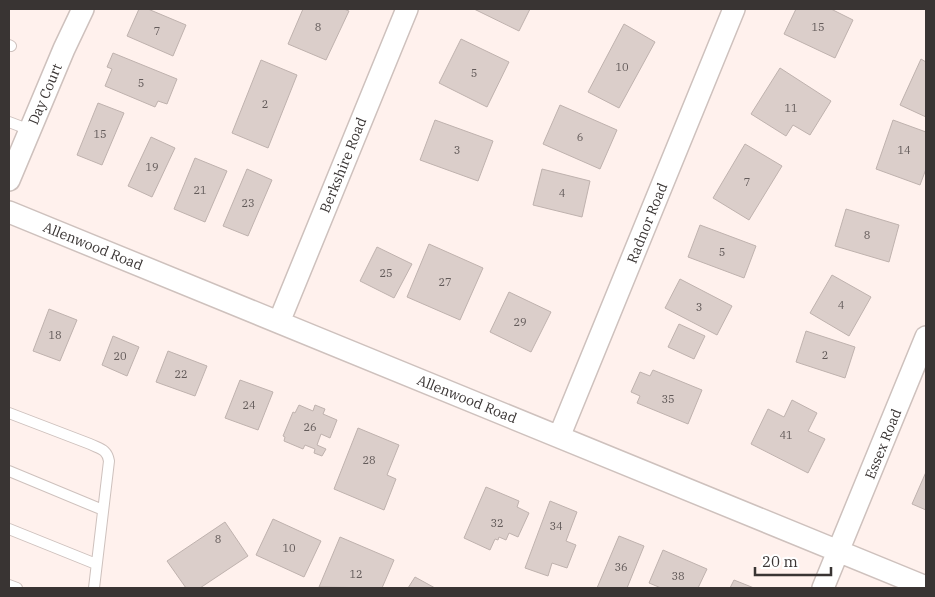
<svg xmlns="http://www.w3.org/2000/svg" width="935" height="597" font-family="'IBM Plex Serif',serif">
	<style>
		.building { fill: #dbceca; stroke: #bfb2ae }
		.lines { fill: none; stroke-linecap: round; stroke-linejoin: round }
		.service-casing { stroke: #cec1bd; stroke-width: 12 }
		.minor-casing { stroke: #cec1bd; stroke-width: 24 }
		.service { stroke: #fff; stroke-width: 10 }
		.minor { stroke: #fff; stroke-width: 21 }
		.labels { text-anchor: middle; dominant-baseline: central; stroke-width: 4; stroke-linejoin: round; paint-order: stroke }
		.number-label { font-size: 11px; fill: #625a59 }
		.street-label { font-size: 14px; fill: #393433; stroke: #fff }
	</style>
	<rect width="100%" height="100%" fill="#fff1ed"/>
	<path class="building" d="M139 9H148L186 25 173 56 127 36Z
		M303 9H344L349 11 326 60 288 44Z
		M474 9H530L519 31Z
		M796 9H831L853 20 835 58 784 34Z
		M624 24 655 42 619 108 588 92Z
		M461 39 509 62 487 107 439 83Z
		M113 53 177 79 167 104 158 101 155 107 105 86 112 69 107 67Z
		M921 59 926 62V117L900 105Z
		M261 60 297 75 268 148 232 133Z
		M780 68 831 101 810 135 793 125 786 136 751 114Z
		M98 103 124 113 102 165 77 155Z
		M560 105 617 130 600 169 543 144Z
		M435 120 493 141 478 181 420 160Z
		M893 120 926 132V169L920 185 876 169Z
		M151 137 175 148 152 197 128 186Z
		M745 144 782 166 749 220 713 198Z
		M195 158 227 171 205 222 174 209Z
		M247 169 272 180 248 236 223 226Z
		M542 169 590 181 582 217 533 205Z
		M846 209 899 225 889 262 835 246Z
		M700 225 756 246 744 278 688 257Z
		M429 244 483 268 460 320 407 297Z
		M377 247 412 264 394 298 360 281Z
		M832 275 871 297 849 336 810 313Z
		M680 279 732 306 717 335 665 308Z
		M509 292 551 312 531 352 490 332Z
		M49 309 77 320 60 361 33 351Z
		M679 324 705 336 694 359 668 347Z
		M806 331 855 347 845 378 796 362Z
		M113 336 139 347 127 376 102 365Z
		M168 351 207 366 195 396 156 382Z
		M653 370 702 390 688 424 637 403 640 396 631 392 640 372 650 376Z
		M240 380 273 392 258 430 225 418Z
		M792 400 817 413 808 431 825 439 808 473 751 444 768 409 784 417Z
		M299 405 313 411 315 405 325 409 323 414 337 420 330 438 321 434 317 445 326 449 322 456 314 453 315 449 305 445 303 449 284 441 285 437 283 436 293 412 295 413Z
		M358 428 399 445 387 475 396 479 384 510 334 489Z
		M926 472V510L912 504Z
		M486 487 519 501 517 507 529 513 518 537 509 533 506 540 499 537 498 540 495 539 490 550 464 538Z
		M550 501 577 512 566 541 576 545 567 568 552 563 548 576 525 568Z
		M273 519 321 541 304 577 256 555Z
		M225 522 248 556 200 588H186L167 561Z
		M619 536 644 546 627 588H597Z
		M340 537 394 560 382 588 319 587Z
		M663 550 707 569 698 588H661L649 583Z
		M415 577 435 588H408Z
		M734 580 754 588H730Z"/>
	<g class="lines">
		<defs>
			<path id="service" d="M9 45 11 46
				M9 122 30 130
				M9 413 90 444C100 449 107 449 109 461L94 588
				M9 471 103 510
				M9 529 96 564
				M9 585 17 588"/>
			<path id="minor" d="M9 180 64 49 83 9
				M9 212 926 587
				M279 322 407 9
				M559 437 734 9
				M823 588 926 337"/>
		</defs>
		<use href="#service" class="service-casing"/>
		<use href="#minor" class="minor-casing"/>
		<use href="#service" class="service"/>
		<use href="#minor" class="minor"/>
	</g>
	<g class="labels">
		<g class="number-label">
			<text x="318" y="27">8</text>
			<text x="818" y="27">15</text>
			<text x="157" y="31">7</text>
			<text x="622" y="67">10</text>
			<text x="474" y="73">5</text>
			<text x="141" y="83">5</text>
			<text x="265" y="104">2</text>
			<text x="791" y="108">11</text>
			<text x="100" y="134">15</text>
			<text x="580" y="137">6</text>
			<text x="457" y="150">3</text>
			<text x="904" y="150">14</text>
			<text x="152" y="167">19</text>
			<text x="747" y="182">7</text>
			<text x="200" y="190">21</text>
			<text x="562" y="193">4</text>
			<text x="248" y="203">23</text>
			<text x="867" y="235">8</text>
			<text x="722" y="252">5</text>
			<text x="386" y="273">25</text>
			<text x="445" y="282">27</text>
			<text x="841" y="305">4</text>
			<text x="699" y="307">3</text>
			<text x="520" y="322">29</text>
			<text x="55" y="335">18</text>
			<text x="825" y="355">2</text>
			<text x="120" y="356">20</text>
			<text x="181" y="374">22</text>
			<text x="668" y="399">35</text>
			<text x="249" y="405">24</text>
			<text x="310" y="427">26</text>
			<text x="786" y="435">41</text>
			<text x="369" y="460">28</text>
			<text x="497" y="523">32</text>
			<text x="556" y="526">34</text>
			<text x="218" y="539">8</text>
			<text x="289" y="548">10</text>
			<text x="621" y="567">36</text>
			<text x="356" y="574">12</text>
			<text x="678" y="576">38</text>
		</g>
		<g class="street-label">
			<text transform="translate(45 94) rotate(-67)">Day Court</text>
			<text transform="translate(343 165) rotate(-68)">Berkshire Road</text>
			<text transform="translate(647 223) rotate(-68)">Radnor Road</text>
			<text transform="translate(93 246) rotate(22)">Allenwood Road</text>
			<text transform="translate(467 399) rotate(22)">Allenwood Road</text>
			<text transform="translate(883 444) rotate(-68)">Essex Road</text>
		</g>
	</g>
	<rect width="935" height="597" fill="none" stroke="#393433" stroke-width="20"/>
	<path d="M755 567v8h76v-8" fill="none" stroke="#393433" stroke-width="2.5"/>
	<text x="762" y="567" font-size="15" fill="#393433" stroke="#ffffff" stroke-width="4" paint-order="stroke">20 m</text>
</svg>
